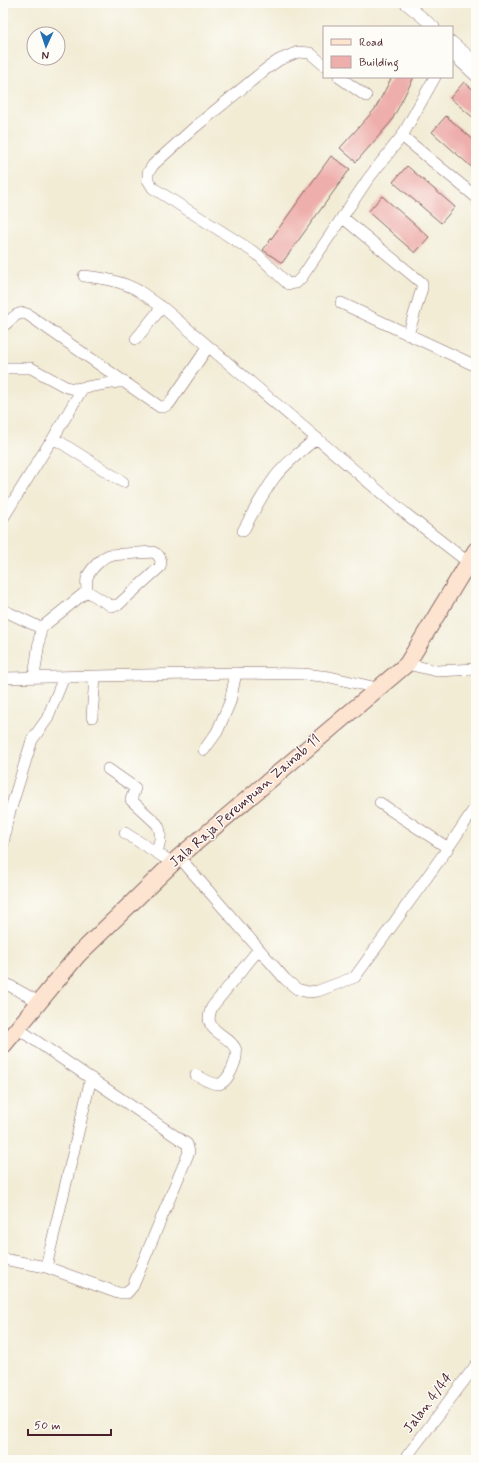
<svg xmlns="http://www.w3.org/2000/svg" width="479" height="1463" font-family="Mynerve,sans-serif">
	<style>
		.building { fill: #eeaeab }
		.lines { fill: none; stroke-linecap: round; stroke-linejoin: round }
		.street-casing { stroke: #856766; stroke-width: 12 }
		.secondary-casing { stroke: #856766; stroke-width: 18 }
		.street { stroke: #fff; stroke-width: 11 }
		.secondary { stroke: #fde4d0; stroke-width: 16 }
		.labels { text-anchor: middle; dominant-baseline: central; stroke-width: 3; stroke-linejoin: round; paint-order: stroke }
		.street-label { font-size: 14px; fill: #4a1f2b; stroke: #fdfcf7 }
	</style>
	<rect width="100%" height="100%" fill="#fdfcf7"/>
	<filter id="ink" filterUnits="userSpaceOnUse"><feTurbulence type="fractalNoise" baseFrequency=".025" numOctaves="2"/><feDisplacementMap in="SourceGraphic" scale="8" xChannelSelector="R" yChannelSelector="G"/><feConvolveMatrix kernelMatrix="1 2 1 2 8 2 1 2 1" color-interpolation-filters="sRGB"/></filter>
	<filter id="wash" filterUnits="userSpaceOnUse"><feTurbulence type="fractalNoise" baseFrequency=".012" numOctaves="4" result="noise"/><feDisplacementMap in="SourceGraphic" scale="16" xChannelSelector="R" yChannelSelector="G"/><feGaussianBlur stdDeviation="0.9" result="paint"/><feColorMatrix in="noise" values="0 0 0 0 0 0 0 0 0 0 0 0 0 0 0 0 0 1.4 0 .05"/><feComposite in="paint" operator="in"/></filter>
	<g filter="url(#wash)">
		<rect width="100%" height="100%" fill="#f2ecd5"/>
		<g id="blocks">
			<path class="building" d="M392 77H414L391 122 356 162 340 148 375 109Z
				M464 82 476 92V120L450 98Z
				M446 116 476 142V171L432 132Z
				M331 156 350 169 282 263 263 250Z
				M407 166 455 207 441 223 393 182Z
				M382 196 429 237 415 253 368 212Z"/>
		</g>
	</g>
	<g filter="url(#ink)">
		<use href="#blocks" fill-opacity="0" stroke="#856766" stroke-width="1"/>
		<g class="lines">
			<defs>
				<path id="street" d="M405 3 434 27
					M452 42 476 62
					M452 54 476 76
					M324 65 310 53 298 52 279 60 266 69 195 127 153 165 148 173V180L153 188 257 254 288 284 296 283 302 277 368 179 402 136 435 77
					M339 77 366 96
					M402 136 476 197
					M342 217 422 283V288L408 335
					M84 276C103 278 122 281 139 291 147 296 154 302 162 307L406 514 469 563
					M341 303 476 366
					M3 326C11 321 17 310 27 314L160 407H163L169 404 208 347
					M136 339 162 307
					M3 368H31L66 387 75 389 124 381
					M51 442 82 389
					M3 518 49 444 54 440 60 442 123 482
					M243 531C253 512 263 493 275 477 287 462 302 450 317 438
					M153 552C160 555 162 560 160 567L118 605 111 606 87 591C87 587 86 582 87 578 89 571 103 556 110 555Z
					M3 610 41 628 34 677
					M41 628 87 591
					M407 664 437 671 476 669
					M3 678 236 673 303 674 330 677 377 688
					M92 717 95 677
					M204 750 217 732 230 702 236 673
					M108 769 135 788 131 800 157 824C163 833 159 844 157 853L173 863
					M380 803 448 848
					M125 833 157 853
					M3 844 7 821 32 740 47 719 64 677
					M179 857 285 979 297 989 308 992 318 991 355 977 448 848 476 806
					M3 982 39 1002
					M196 1075C202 1078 212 1085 219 1084 228 1083 240 1056 235 1048 230 1038 216 1034 211 1025 207 1019 210 1012 212 1007L259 949
					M3 1259 46 1267 118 1293H127L133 1286 189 1152 187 1144 184 1142 17 1028
					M46 1267 91 1078
					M404 1460 476 1365"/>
				<path id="secondary" d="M3 1046 78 955 179 857 407 664 476 550"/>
			</defs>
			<use href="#street" class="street-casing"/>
			<use href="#secondary" class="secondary-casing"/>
			<use href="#street" class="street"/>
			<use href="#secondary" class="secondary"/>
		</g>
	</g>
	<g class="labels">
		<g class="street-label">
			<text transform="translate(245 801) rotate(-41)">Jala Raja Perempuan Zainab 11</text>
			<text transform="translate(428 1403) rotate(-53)">Jalan 4/44</text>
		</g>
	</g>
	<rect width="479" height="1463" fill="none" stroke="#fdfcf7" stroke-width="16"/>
	<rect x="323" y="26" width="130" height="52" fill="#fdfcf7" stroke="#b5a4a5"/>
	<rect x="331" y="39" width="20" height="6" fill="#fde4d0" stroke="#b5a4a5"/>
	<text x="359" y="46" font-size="12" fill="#4a1f2b">Road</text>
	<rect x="331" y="56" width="20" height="12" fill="#eeaeab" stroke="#b5a4a5"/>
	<text x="359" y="66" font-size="12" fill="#4a1f2b">Building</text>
	<g transform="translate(46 46) rotate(183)"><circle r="19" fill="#fdfcf7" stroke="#b5a4a5"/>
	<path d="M0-3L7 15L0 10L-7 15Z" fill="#1f6fb2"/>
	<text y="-6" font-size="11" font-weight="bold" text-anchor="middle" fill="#4a1f2b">N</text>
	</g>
	<path d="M28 1429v6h83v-6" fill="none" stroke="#4a1f2b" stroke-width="2"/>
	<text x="34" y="1429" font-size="12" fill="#4a1f2b" stroke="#fdfcf7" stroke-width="3" paint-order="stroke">50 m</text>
</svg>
